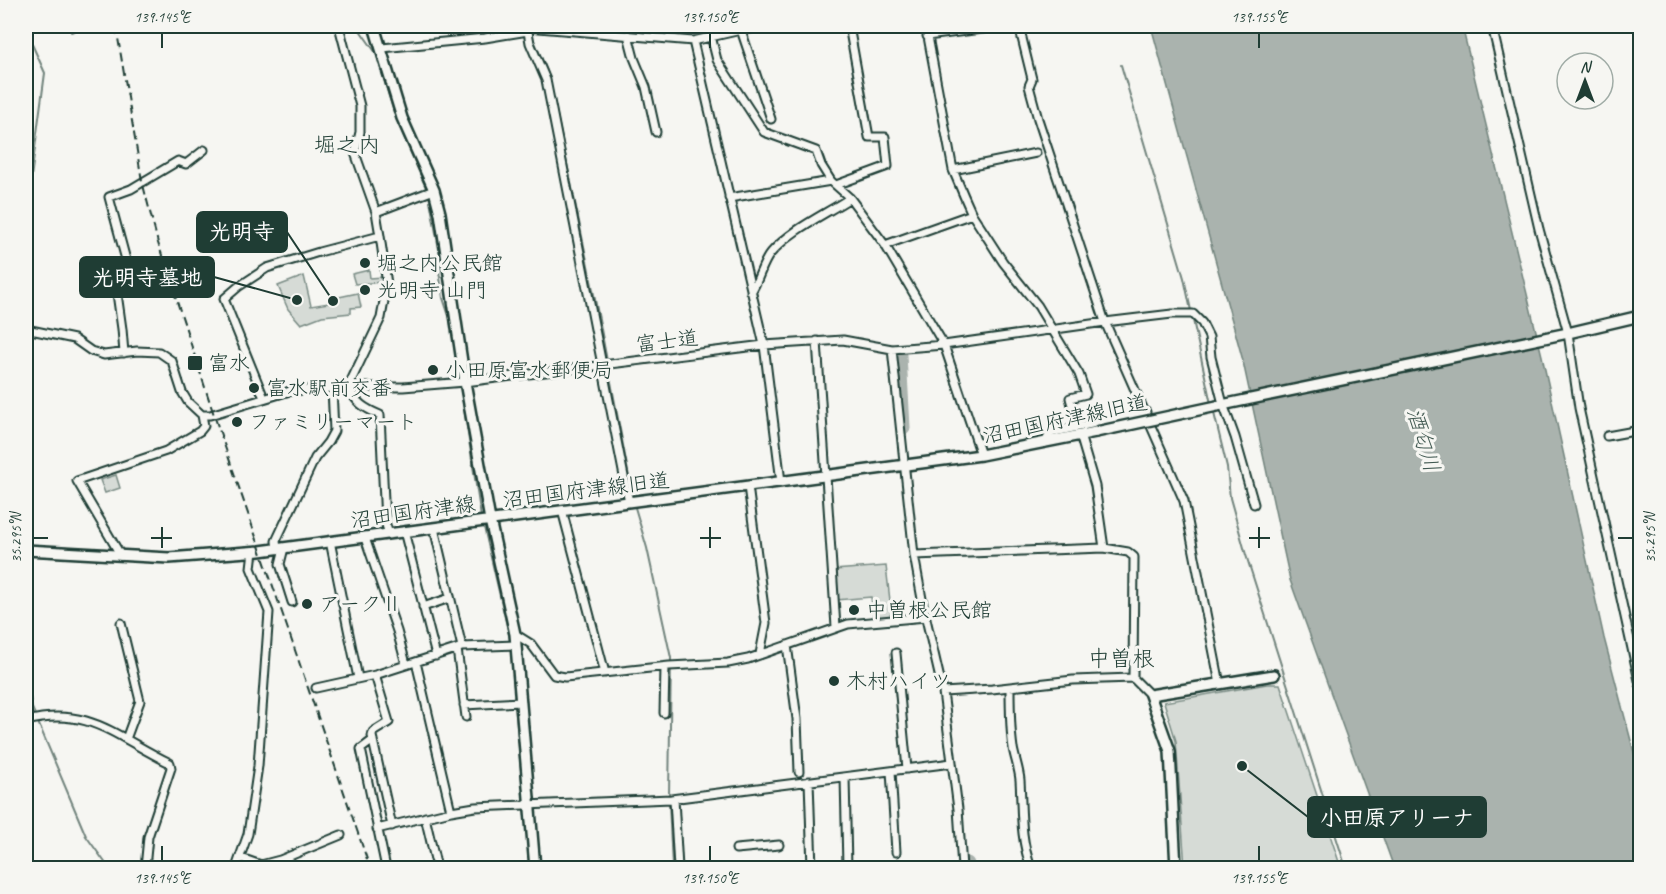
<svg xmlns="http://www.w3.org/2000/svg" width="1666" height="894" font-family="Caveat,'Klee One',sans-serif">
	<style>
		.green { fill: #d6dbd6; stroke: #7a8c85; stroke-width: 1.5 }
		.water { fill: #aab3ae; stroke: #72847d; stroke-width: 1.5 }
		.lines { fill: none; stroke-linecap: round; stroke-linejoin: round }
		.stream { stroke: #72847d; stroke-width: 2 }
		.river { stroke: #aab3ae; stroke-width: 15 }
		.street-casing { stroke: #1f3d34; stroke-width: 11 }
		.secondary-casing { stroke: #1f3d34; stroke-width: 14 }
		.street { stroke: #f6f6f2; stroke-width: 7 }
		.secondary { stroke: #f6f6f2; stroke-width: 9 }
		.rail { stroke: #1f3d34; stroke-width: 2; stroke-dasharray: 9 4.5; stroke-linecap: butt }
		.secondary-bridge-casing { stroke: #1f3d34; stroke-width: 14; stroke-linecap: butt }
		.secondary-bridge { stroke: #f6f6f2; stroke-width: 9 }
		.ticks { fill: none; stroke: #1f3d34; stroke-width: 2 }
		.poi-dot { fill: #1f3d34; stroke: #f6f6f2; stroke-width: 2 }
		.labels { text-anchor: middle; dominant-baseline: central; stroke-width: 6; stroke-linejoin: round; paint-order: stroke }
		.poi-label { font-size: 21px; fill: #1f3d34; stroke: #f6f6f2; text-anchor: start }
		.street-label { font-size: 21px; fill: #1f3d34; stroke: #f6f6f2 }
		.neighbourhood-label { font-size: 22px; fill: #1f3d34; stroke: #f6f6f2 }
		.water-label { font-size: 22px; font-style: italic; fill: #425a52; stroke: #f6f6f2 }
		.leader { fill: none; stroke: #1f3d34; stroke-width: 2 }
		.callout-dot { fill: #1f3d34; stroke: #f6f6f2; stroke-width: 2 }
		.callout { fill: #1f3d34; stroke: #1f3d34; stroke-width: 2 }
		.callout-label { font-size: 22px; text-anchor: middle; font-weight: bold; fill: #fff }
		.neatline { fill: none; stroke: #1f3d34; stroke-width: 2 }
		.ticks-label { font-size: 15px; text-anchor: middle; fill: #1f3d34 }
	</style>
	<rect width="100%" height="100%" fill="#f6f6f2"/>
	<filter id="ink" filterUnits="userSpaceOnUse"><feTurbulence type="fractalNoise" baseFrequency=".0167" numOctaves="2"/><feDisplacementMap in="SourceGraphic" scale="12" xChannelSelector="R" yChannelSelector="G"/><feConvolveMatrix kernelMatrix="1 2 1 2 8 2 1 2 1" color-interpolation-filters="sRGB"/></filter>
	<g filter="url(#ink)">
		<path class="green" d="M369 270 370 278 383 277 384 282 355 284 352 274Z
			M304 276 311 306 335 302 334 298 358 293 361 307 351 308V313L322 316 301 324 288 309 278 286Z
			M116 475 120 488 105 493 100 480Z
			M886 566 892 618 874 620 871 597 836 600 834 570Z
			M1267 684H1280L1341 868H1185L1176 741 1164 702Z"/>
		<path class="water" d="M1151 26H1462L1542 356 1604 638 1640 775V868H1394L1290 580 1242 357Z"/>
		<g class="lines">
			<path class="stream" d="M357 26 376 53 395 116 427 190
				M71 32 86 26
				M533 38 547 71 556 110 600 324 633 498
				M1121 65 1184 278 1211 404
				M429 195 441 260 439 271 443 298 450 319 481 517
				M26 215 45 73 26 31
				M1213 409 1227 467 1230 498 1246 555 1346 868
				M634 504 647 548 671 658 669 796
				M483 523 510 639 515 700
				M26 674 32 708 86 836 109 868
				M515 705 530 868
				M669 802 672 868"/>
			<path class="river" d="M899 355 903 428
				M967 864V868"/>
			<defs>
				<path id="street" d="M339 26 360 106V132L355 153 376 212
					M527 26 530 43 546 80 629 502
					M926 26 953 170 964 196 972 214 1003 262 1038 306 1079 374 1086 394 1070 398 1078 427
					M1019 26 1032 79 1029 86 1038 119 1105 322 1184 501 1220 684
					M1492 26 1539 229 1568 333 1579 408 1640 685
					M527 27 693 41 764 345 781 482
					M741 30 771 119
					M628 35 634 58 646 87 656 132
					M711 36 717 60 764 132 816 151 821 165 831 181 850 198 885 245 944 345 981 455
					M927 36 1005 26
					M693 41 741 30 773 26
					M382 48 485 38 528 31
					M953 170 1036 153
					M836 185 888 166 885 137H869L849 26
					M729 198 831 181
					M380 236 387 284 381 318 348 387C356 403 364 408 380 415L385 522 389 534
					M885 245 972 214
					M751 292C759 280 762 264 770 254 790 230 824 215 850 198
					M26 329 74 339 91 351 104 355 137 351 159 352 172 361 182 392 188 402 202 415H210L290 391 348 387H403L465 382 764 345 843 340 892 349 944 345 1105 322 1172 314H1193L1202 323 1209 337 1211 357 1223 404 1235 437 1254 504
					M817 341 836 627
					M892 349 914 555 924 610 943 692 958 809 962 868
					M124 353 122 329 115 279 118 275 128 273 129 271 109 197 131 189 178 161 186 164 204 150
					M264 398 224 299 238 287 267 268 319 252 380 236 376 212 434 190
					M1080 435 1095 486 1104 548 1128 552 1134 557 1133 678
					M1607 436 1640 430
					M1045 443 1050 433 1146 412
					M748 486 766 623 760 654
					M562 510 605 673
					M434 528 462 647
					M404 531 436 656
					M365 538 397 631 406 664
					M330 541 358 678
					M284 548 280 564 292 602
					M277 549 276 541 315 458 328 442 334 431 332 388
					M914 555 1104 548
					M121 556 77 481 166 451 200 431 204 426 202 415
					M423 607 450 598
					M121 623 140 701 126 739
					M515 634 531 644 554 675 565 677 669 666 728 663 748 659 848 624 926 617
					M787 645 797 719 799 772
					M457 649 466 717
					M896 653 907 769
					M416 662 451 811
					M375 675 389 722 373 732 372 736 392 826
					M1010 687C1010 707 1010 728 1013 748 1015 759 1019 769 1020 780 1022 813 1020 837 1031 868
					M316 688 375 675 462 647 516 645
					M943 692 992 689 1073 680 1133 678 1150 695
					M464 705 521 702
					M664 713 665 667
					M26 721C89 705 117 738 170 763L171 768 148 837 145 868
					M373 740 361 749 386 868
					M891 771 896 852
					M845 777 847 868
					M809 781 812 868
					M674 799 678 868
					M425 817 437 868
					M377 829 451 811 475 807 671 799 952 763
					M736 849 779 845
					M241 858 261 865 280 860 341 835
					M236 868 248 834 258 766 269 612 251 568 253 551"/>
				<path id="secondary" d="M374 26 402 118 434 190 440 213 465 382 490 520 515 634 535 868
					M1217 406 1568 333 1640 316
					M26 550 169 558 260 551 981 455 1096 432
					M1176 868 1170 751 1150 695 1274 675"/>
			</defs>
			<use href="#street" class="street-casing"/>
			<use href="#secondary" class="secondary-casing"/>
			<use href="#street" class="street"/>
			<use href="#secondary" class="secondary"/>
			<path class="rail" d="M116 26 142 181 158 243 214 415 370 868"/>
			<defs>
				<path id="secondary-bridge" d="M1096 432 1217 406"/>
			</defs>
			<use href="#secondary-bridge" class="secondary-bridge-casing"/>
			<use href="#secondary-bridge" class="secondary-bridge"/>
		</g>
	</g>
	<path class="ticks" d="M162 33V48M710 33V48M1259 33V48M162 527V548M710 527V548M1259 527V548M33 538H48M151 538H172M700 538H721M1249 538H1270M1618 538H1633M162 846V861M710 846V861M1259 846V861"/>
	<g class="poi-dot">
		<circle cx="365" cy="263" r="6"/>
		<circle cx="365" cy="290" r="6"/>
		<rect x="187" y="355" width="16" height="16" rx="3"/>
		<circle cx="433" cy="370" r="6"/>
		<circle cx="254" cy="388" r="6"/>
		<circle cx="237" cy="422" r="6"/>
		<circle cx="307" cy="604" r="6"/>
		<circle cx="854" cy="610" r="6"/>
		<circle cx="834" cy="681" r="6"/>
	</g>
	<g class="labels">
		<g class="poi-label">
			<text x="377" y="263">堀之内公民館</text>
			<text x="377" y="290">光明寺 山門</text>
			<text x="208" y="363">富水</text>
			<text x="445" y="370">小田原富水郵便局</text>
			<text x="266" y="388">富水駅前交番</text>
			<text x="249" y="422">ファミリーマート</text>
			<text x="319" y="604">アークⅡ</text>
			<text x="866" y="610">中曽根公民館</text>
			<text x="846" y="681">木村ハイツ</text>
		</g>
		<g class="street-label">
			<text transform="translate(667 341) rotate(-7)">富士道</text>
			<text transform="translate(1065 419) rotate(-12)">沼田国府津線旧道</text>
			<text transform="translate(586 490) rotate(-7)">沼田国府津線旧道</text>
			<text transform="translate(413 512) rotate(-8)">沼田国府津線</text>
		</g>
		<g class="neighbourhood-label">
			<text x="347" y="145">堀之内</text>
			<text x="1121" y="659">中曽根</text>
		</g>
		<g class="water-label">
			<text transform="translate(1423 440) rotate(73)">酒匂川</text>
		</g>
	</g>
	<path class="leader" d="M333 301L287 232M297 300L214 277M1242 766L1308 817"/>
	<g class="callout-dot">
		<circle cx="333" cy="301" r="6"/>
		<circle cx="297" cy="300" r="6"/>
		<circle cx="1242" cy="766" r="6"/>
	</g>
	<g class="callout">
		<rect x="197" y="212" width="90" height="40" rx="6"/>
		<rect x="80" y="257" width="134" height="40" rx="6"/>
		<rect x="1308" y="797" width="178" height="40" rx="6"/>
	</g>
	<g class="callout-label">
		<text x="242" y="239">光明寺</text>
		<text x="147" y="285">光明寺墓地</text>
		<text x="1397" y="825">小田原アリーナ</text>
	</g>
	<rect width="1666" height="894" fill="none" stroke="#f6f6f2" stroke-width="66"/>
	<g transform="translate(1585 81)"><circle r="28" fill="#f6f6f2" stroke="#a0aca6" stroke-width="1.5"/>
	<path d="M0-4.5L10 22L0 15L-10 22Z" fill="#1f3d34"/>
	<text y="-9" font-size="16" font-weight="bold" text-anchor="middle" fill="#1f3d34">N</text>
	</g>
	<rect x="33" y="33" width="1600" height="828" class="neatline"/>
	<g class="ticks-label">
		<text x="162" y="22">139.145°E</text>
		<text x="710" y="22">139.150°E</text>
		<text x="1259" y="22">139.155°E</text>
		<text transform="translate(16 538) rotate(-90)" y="5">35.295°N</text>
		<text transform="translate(1650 538) rotate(-90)" y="5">35.295°N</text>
		<text x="162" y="883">139.145°E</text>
		<text x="710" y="883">139.150°E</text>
		<text x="1259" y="883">139.155°E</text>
	</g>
</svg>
